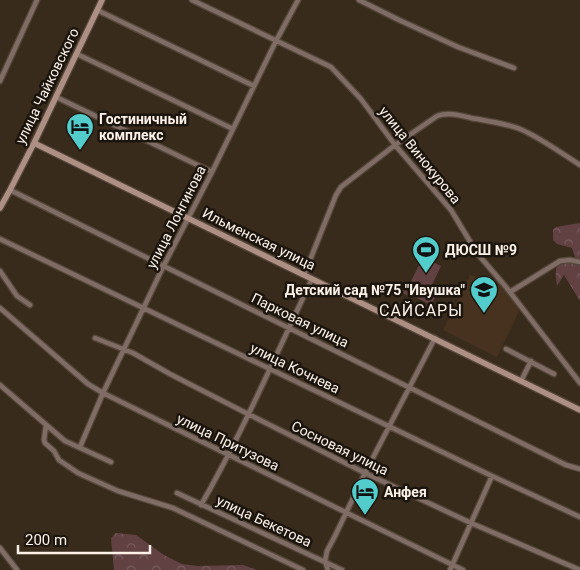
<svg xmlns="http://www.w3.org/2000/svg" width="580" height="570" font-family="Roboto,sans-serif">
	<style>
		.built { fill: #46321e }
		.forest { fill: url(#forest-crowns) }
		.pitch { fill: #624143 }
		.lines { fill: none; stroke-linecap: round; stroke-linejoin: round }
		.minor-casing { stroke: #544739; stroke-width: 7 }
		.secondary-casing { stroke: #544739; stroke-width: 8 }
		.minor { stroke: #7f6c65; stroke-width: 4.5 }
		.secondary { stroke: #ad8f84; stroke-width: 5.5 }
		.labels { text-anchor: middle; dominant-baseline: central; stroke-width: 5; stroke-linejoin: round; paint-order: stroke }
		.street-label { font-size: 14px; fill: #fcf2e9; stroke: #1b150e }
		.poi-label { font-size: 14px; font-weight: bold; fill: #fcf2e9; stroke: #1b150e; text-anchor: start }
		.quarter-label { font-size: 16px; letter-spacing: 1px; fill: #fcf2e9; stroke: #1b150e }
	</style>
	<defs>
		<pattern id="forest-crowns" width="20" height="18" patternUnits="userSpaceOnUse" patternTransform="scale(1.25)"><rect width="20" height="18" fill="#624143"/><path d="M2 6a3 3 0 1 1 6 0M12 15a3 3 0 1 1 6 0" fill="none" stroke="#795d5e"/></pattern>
	</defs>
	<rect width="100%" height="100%" fill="#392b1c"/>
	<path class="built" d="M470 275 492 282 495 279 520 308 515 320 497 357 443 330Z"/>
	<path class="forest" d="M580 223V301L564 275 557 286C554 264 555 266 575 257L572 248 557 244 553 240V230L556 227Z
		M116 533 136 535 164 555 182 564 198 566 243 565 257 570H114L111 538Z"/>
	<path class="pitch" d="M423 257 441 266 428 293 435 297 431 305 411 295 410 297 401 292 406 281 410 283Z"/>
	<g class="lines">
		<defs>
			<path id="minor" d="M192 0 331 67 361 99 395 145 451 210 477 253 506 287 580 383
				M359 0 399 20 458 47 514 68
				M97 10 254 86
				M77 54 233 129
				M0 81 37 0
				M56 97 212 172
				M10 190 566 465 580 469
				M0 239 492 476 580 517
				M0 271 17 296 30 305
				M304 275 336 195 341 187 395 145 437 116C448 112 459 115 471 118 487 121 505 123 520 129 541 138 561 153 580 165
				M510 292 560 261 570 260 580 262
				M0 308 88 384 103 393 463 570
				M95 338 133 353 170 374 248 414 365 473 471 523 580 570
				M506 349 554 374
				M521 381 531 361
				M0 385 65 441 111 462
				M46 425 44 440 45 443 54 451 59 460 78 473 118 491 173 508 303 570
				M80 447 103 393 164 265 212 172 276 41 298 0
				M177 493 342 570
				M201 505C243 432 276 354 312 279
				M0 548 17 570
				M328 570 325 561 327 551 335 536 365 473 435 338
				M450 570 492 476"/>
			<path id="secondary" d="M34 143 580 410
				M0 208 10 190 34 143 102 0"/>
		</defs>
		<use href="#minor" class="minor-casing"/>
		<use href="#secondary" class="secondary-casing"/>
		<use href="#minor" class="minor"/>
		<use href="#secondary" class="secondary"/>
	</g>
	<defs>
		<symbol id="hotel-pin" viewBox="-11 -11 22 30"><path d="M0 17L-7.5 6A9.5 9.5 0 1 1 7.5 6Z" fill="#53cdcb" stroke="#1b150e"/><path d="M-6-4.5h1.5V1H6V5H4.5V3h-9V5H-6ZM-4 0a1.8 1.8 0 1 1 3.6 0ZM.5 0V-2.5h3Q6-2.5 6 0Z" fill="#111"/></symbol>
		<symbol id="stadium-pin" viewBox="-11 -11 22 30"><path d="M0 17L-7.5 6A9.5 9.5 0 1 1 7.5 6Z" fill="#53cdcb" stroke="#1b150e"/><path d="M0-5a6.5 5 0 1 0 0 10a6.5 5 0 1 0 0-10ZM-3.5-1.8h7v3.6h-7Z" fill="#111"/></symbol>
		<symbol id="school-pin" viewBox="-11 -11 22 30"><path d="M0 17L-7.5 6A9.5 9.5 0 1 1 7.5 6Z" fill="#53cdcb" stroke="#1b150e"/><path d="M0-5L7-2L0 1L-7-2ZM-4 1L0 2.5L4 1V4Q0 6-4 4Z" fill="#111"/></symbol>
	</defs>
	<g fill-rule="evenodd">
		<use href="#hotel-pin" x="64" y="111" width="32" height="43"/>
		<use href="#stadium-pin" x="410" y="234" width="32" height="43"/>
		<use href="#school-pin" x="468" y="274" width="32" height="43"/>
		<use href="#hotel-pin" x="349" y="476" width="32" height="43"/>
	</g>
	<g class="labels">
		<g class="street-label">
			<text transform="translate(47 86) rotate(-64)">улица Чайковского</text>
			<text transform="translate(420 155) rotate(51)">улица Винокурова</text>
			<text transform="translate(176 217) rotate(-63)">улица Лонгинова</text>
			<text transform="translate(259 239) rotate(26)">Ильменская улица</text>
			<text transform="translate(300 320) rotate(26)">Парковая улица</text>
			<text transform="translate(295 368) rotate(26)">улица Кочнева</text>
			<text transform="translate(228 442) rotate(26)">улица Притузова</text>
			<text transform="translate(340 448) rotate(26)">Сосновая улица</text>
			<text transform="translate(264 521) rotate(25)">улица Бекетова</text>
		</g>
		<g class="poi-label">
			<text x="99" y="119">Гостиничный<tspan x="99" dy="16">комплекс</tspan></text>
			<text x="445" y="250">ДЮСШ №9</text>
			<text x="465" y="290" text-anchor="end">Детский сад №75 "Ивушка"</text>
			<text x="384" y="492">Анфея</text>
		</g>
		<g class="quarter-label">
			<text x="421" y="310">САЙСАРЫ</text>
		</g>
	</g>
	<path d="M18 545v8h132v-8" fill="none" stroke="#fcf2e9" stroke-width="2.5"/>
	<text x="25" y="545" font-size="15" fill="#fcf2e9" stroke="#1b150e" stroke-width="4" paint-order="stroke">200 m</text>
</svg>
